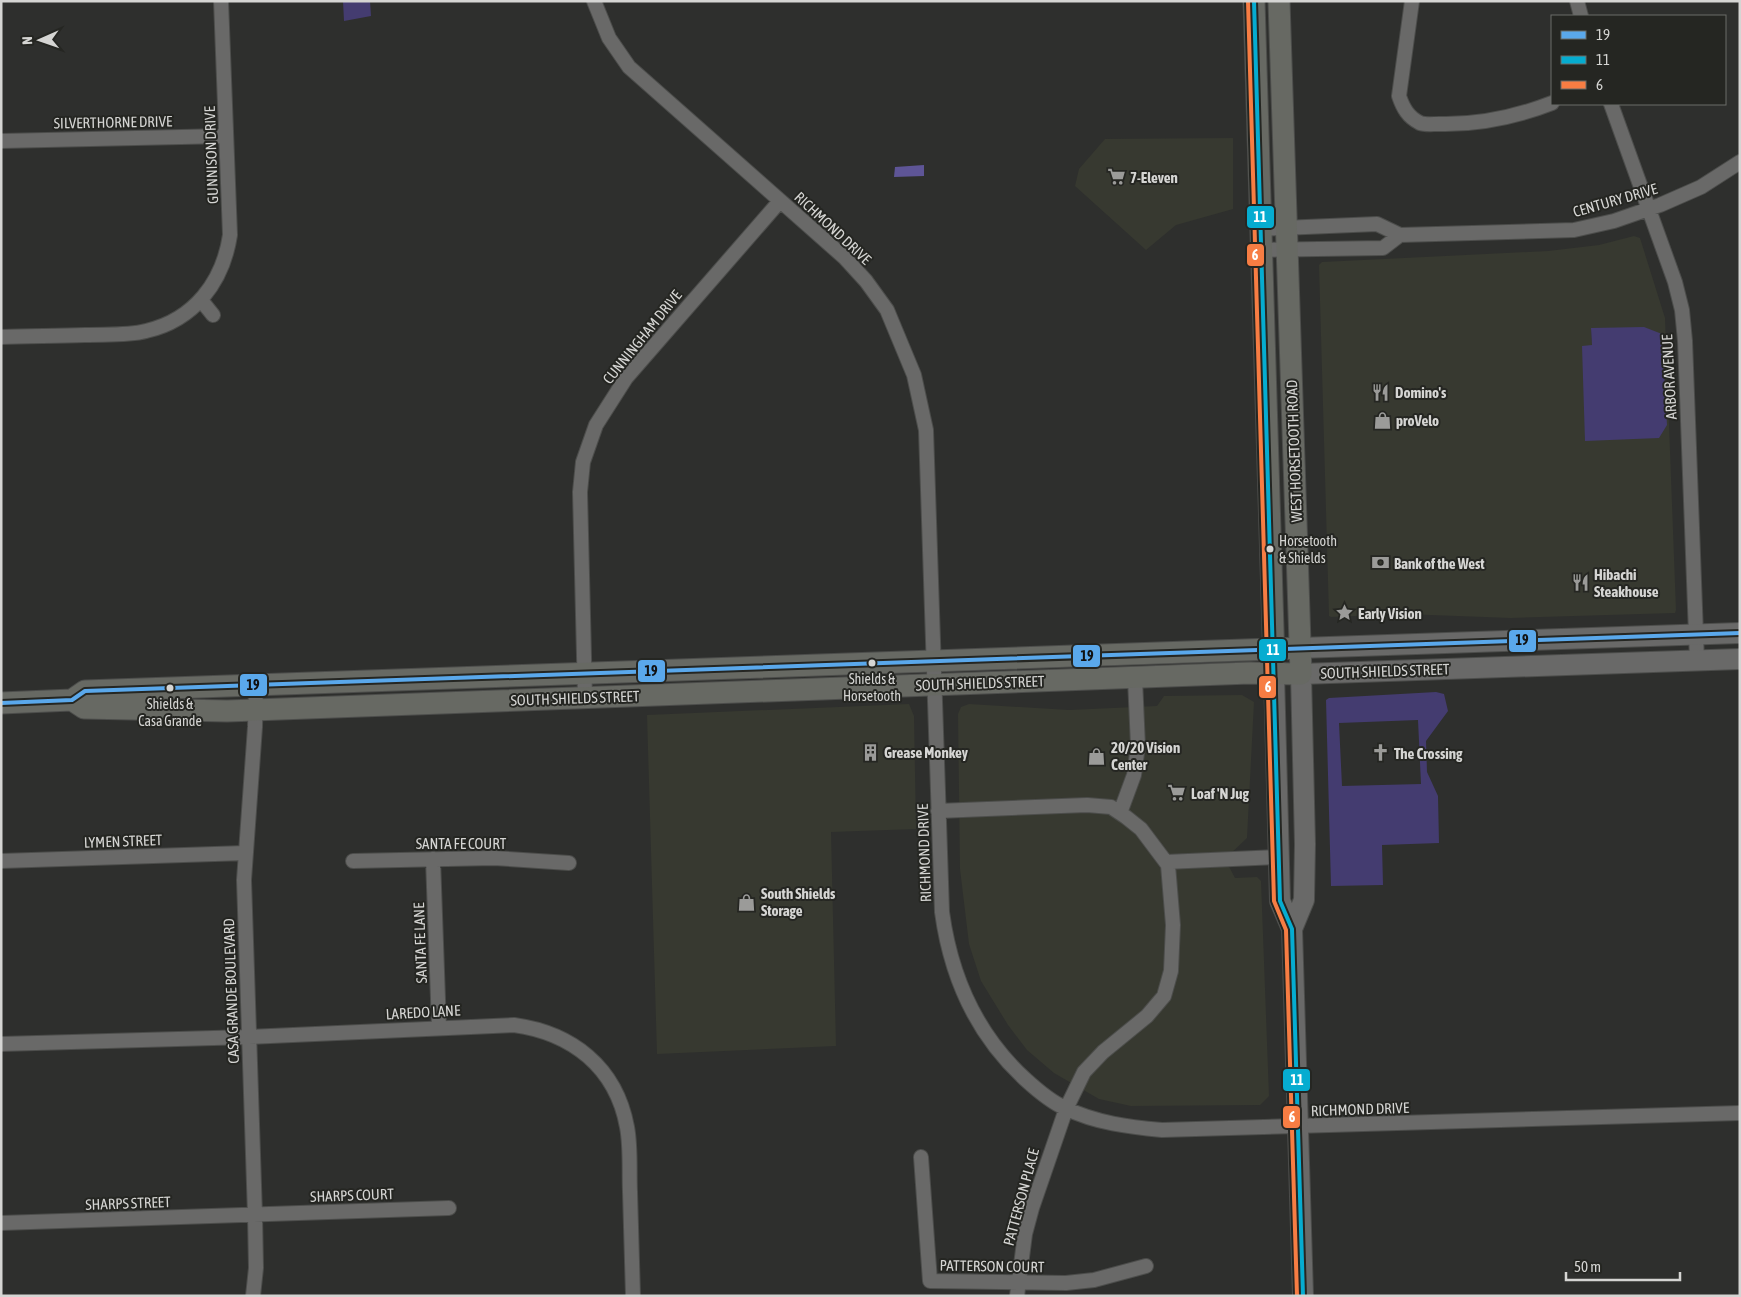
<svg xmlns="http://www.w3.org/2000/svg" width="1741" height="1297" font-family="'Asap Condensed',sans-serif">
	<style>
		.built { fill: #373930; fill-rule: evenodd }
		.green { fill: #443c70; fill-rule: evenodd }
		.water { fill: #5e5596 }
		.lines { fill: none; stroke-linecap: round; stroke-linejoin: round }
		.minor-casing { stroke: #4c4d4b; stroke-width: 16 }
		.secondary-casing { stroke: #4c4d4b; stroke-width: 22 }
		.primary-casing { stroke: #4c4d4b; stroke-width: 23 }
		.minor { stroke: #696968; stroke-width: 14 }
		.secondary { stroke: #696968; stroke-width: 20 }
		.primary { stroke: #676963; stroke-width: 21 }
		.bus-1-casing { stroke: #252622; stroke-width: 8 }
		.bus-2-casing { stroke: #252622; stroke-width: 8 }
		.bus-3-casing { stroke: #252622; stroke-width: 8 }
		.bus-1 { stroke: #5aa8eb; stroke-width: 4 }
		.bus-2 { stroke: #06acd0; stroke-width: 4 }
		.bus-3 { stroke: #f77d43; stroke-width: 4 }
		.bus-dot { fill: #d5d5d3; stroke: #252622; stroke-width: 2 }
		.labels { text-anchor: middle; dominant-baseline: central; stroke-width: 4; stroke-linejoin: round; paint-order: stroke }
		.bus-label { font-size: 14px; fill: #d5d5d3; stroke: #252622 }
		.street-label { font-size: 15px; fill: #d5d5d3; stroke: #252622 }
		.poi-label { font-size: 15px; font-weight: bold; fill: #d5d5d3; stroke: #252622; text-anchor: start }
		.line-badge { stroke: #252622; stroke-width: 2 }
		.badge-label { font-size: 14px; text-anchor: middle; font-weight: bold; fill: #fff }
		.pale-badge-label { font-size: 14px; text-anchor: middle; font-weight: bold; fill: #111 }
	</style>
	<rect width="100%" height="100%" fill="#2e2f2d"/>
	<path class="built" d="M1233 138V209L1176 225 1146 250 1075 186 1079 169 1105 139Z
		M1634 236 1640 238 1665 318 1676 610 1675 613 1511 618 1403 614 1331 617 1329 616 1319 265 1322 262 1548 251 1599 245ZM1591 329 1659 438 1592 345Z
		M1242 695 1254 702 1247 838 1225 859 1235 878 1257 877 1261 881 1269 1096 1260 1105 1131 1106 1099 1099 1054 1073 1027 1050 1008 1025 981 981 969 944 960 869 958 714 961 707 969 704 1069 710 1157 706 1164 696Z
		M909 704 914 716 916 829 831 832 836 1046 657 1054 647 715Z"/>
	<path class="green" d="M343 1H370L371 16 344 21Z
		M1644 327 1662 334 1667 425 1659 438 1585 441 1582 346 1592 345 1591 328Z
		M1436 692 1444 694 1448 711 1426 741 1427 772 1438 796 1439 843 1382 845 1383 885 1331 886 1326 700 1329 698ZM1418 720 1421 784 1342 786 1339 723Z"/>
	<path class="water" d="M924 165V176L894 177 895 167Z"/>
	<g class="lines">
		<defs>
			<path id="minor" d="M594 1 609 38 629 67 845 258 866 281 887 310 914 375 926 430 942 912C951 978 976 1034 1025 1079 1037 1090 1051 1102 1065 1108 1096 1123 1129 1127 1162 1130L1740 1113
				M1412 1 1399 96C1403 108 1408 117 1420 123 1425 125 1433 124 1439 124 1478 125 1516 117 1552 103
				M1577 1 1581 16
				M1611 104 1675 282 1682 310 1685 341 1697 661
				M1 141 226 136
				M1260 229 1377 224 1400 235 1574 230 1614 221 1660 205 1701 187 1740 162
				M1261 250 1383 248 1400 235
				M201 300 213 315
				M1 337C29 336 57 336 85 335 105 334 127 336 146 331 194 320 223 282 230 235L221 1
				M585 697 580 492 583 462 596 425 626 378 780 201
				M938 811 1087 805 1111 807 1126 817 1141 829 1168 865 1173 925 1171 971 1164 996 1147 1016 1103 1052 1084 1072 1066 1109 1032 1208 1025 1234 1017 1296
				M1120 813 1134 775 1138 746 1135 679
				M433 859 439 1027
				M1 861 245 853
				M353 861 494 858 569 863
				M1166 862 1280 857
				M1 1044 249 1037 514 1025C572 1033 616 1067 627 1127 631 1148 629 1171 630 1192 631 1227 632 1261 633 1296
				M921 1157 930 1281 1066 1283 1094 1280 1146 1266
				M1 1223 449 1208
				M253 1296 256 1268 255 1215 244 880 255 727 256 685"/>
			<path id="secondary" d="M1300 648 1740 633
				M1274 674 1280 901 1292 929 1303 1296
				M1292 929 1304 900 1305 844 1301 674 1740 659"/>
			<path id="primary" d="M1254 1 1274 663
				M72 700 84 708 227 711 1250 673 1301 674 1279 1
				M1 703 72 700 85 691 1300 648"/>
		</defs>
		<use href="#minor" class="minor-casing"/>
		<use href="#secondary" class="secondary-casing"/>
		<use href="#primary" class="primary-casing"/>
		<use href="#minor" class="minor"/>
		<use href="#secondary" class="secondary"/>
		<use href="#primary" class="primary"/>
		<defs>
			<path id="bus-1" d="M1 703 72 700 85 691 1740 633"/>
			<path id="bus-2" d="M1254 1 1280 901 1292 929 1303 1296"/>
			<path id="bus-3" d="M1248 1 1274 901 1286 930 1297 1296"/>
		</defs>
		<use href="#bus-1" class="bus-1-casing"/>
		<use href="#bus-2" class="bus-2-casing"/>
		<use href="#bus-3" class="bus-3-casing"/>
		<use href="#bus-1" class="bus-1"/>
		<use href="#bus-2" class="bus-2"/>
		<use href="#bus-3" class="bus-3"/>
	</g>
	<defs>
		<symbol id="supermarket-bare" viewBox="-9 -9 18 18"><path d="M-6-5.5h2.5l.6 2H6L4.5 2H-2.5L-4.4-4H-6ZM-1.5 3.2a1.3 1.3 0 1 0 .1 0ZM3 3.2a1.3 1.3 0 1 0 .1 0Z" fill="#9b9b99" stroke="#252622" stroke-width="2.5" paint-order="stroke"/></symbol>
		<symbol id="restaurant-bare" viewBox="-9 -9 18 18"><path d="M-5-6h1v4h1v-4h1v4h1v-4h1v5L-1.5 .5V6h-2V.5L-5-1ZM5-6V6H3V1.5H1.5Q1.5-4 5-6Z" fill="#9b9b99" stroke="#252622" stroke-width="2.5" paint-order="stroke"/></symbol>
		<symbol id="shop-bare" viewBox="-9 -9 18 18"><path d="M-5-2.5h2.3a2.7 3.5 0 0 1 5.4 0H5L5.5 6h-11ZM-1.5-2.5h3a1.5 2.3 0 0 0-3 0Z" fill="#9b9b99" stroke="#252622" stroke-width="2.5" paint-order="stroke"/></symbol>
		<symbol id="bank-bare" viewBox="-9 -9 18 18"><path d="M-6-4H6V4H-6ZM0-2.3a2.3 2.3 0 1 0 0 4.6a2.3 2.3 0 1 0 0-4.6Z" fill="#9b9b99" stroke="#252622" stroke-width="2.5" paint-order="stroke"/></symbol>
		<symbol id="sight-bare" viewBox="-9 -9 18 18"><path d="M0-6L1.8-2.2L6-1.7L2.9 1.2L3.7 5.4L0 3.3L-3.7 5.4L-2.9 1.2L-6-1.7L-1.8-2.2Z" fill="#9b9b99" stroke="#252622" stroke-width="2.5" paint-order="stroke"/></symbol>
		<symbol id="building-bare" viewBox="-9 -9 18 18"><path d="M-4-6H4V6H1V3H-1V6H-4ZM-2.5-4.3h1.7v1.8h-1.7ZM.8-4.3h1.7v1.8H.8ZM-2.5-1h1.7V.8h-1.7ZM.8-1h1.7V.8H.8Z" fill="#9b9b99" stroke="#252622" stroke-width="2.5" paint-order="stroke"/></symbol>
		<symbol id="church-bare" viewBox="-9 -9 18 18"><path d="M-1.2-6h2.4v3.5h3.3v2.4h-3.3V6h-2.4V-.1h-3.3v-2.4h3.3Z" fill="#9b9b99" stroke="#252622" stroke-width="2.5" paint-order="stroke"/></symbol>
	</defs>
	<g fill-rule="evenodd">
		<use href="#supermarket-bare" x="1104" y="164" width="25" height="25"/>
		<use href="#restaurant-bare" x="1368" y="380" width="25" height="25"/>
		<use href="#shop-bare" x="1370" y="408" width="25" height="25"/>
		<use href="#bank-bare" x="1368" y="550" width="25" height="25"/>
		<use href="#restaurant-bare" x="1568" y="570" width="25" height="25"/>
		<use href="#sight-bare" x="1332" y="600" width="25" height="25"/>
		<use href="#building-bare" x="858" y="740" width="25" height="25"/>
		<use href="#church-bare" x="1368" y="740" width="25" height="25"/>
		<use href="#shop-bare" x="1084" y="744" width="25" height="25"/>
		<use href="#supermarket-bare" x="1164" y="780" width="25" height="25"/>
		<use href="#shop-bare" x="734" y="890" width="25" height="25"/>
	</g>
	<g class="bus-dot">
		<circle cx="1270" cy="549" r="4.5"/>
		<circle cx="872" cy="663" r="4.5"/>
		<circle cx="170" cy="688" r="4.5"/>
	</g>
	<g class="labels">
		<g class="bus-label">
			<text x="1279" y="541" text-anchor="start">Horsetooth<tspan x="1279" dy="17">&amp; Shields</tspan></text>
			<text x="872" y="679">Shields &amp;<tspan x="872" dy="17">Horsetooth</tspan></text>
			<text x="170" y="704">Shields &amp;<tspan x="170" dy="17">Casa Grande</tspan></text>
		</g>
		<g class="street-label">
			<text transform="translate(113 122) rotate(-1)">SILVERTHORNE DRIVE</text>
			<text transform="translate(211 155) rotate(-92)">GUNNISON DRIVE</text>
			<text transform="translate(1615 200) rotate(-16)">CENTURY DRIVE</text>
			<text transform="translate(833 228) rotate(43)">RICHMOND DRIVE</text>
			<text transform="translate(642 337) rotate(-51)">CUNNINGHAM DRIVE</text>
			<text transform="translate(1669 377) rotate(-93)">ARBOR AVENUE</text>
			<text transform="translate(1294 451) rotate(-92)">WEST HORSETOOTH ROAD</text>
			<text transform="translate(1385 671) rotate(-2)">SOUTH SHIELDS STREET</text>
			<text transform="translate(980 683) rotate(-2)">SOUTH SHIELDS STREET</text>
			<text transform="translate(575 698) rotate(-2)">SOUTH SHIELDS STREET</text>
			<text transform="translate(123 841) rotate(-2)">LYMEN STREET</text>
			<text x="461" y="843">SANTA FE COURT</text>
			<text transform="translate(924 853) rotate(-92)">RICHMOND DRIVE</text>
			<text transform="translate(420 943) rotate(-92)">SANTA FE LANE</text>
			<text transform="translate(231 991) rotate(-92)">CASA GRANDE BOULEVARD</text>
			<text transform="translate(423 1012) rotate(-3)">LAREDO LANE</text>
			<text transform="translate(1360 1109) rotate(-2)">RICHMOND DRIVE</text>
			<text transform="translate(352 1195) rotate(-2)">SHARPS COURT</text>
			<text transform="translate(1021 1197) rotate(-75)">PATTERSON PLACE</text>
			<text transform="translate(128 1203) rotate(-2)">SHARPS STREET</text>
			<text transform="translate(992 1266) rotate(1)">PATTERSON COURT</text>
		</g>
		<g class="poi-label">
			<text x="1130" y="177">7-Eleven</text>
			<text x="1395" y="392">Domino's</text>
			<text x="1396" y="420">proVelo</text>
			<text x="1394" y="563">Bank of the West</text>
			<text x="1594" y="574">Hibachi<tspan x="1594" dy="17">Steakhouse</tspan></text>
			<text x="1358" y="613">Early Vision</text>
			<text x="1111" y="747">20/20 Vision<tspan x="1111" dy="17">Center</tspan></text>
			<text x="884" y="752">Grease Monkey</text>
			<text x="1394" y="753">The Crossing</text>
			<text x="1191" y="793">Loaf 'N Jug</text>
			<text x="761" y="893">South Shields<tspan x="761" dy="17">Storage</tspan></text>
		</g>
	</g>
	<g class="line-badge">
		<rect x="1246" y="205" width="29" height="24" rx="5" fill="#06acd0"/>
		<rect x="1246" y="243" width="19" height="24" rx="5" fill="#f77d43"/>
		<rect x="1508" y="629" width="29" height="24" rx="5" fill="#5aa8eb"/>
		<rect x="1258" y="638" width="29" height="24" rx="5" fill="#06acd0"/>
		<rect x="1072" y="644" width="29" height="24" rx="5" fill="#5aa8eb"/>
		<rect x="637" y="659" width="29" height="24" rx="5" fill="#5aa8eb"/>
		<rect x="239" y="673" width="29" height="24" rx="5" fill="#5aa8eb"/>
		<rect x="1258" y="675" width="19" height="24" rx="5" fill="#f77d43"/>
		<rect x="1282" y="1068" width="29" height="24" rx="5" fill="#06acd0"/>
		<rect x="1282" y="1105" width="19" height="24" rx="5" fill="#f77d43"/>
	</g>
	<g class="badge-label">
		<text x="1260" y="222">11</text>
		<text x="1255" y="260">6</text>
		<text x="1273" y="655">11</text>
		<text x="1268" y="692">6</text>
		<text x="1297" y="1085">11</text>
		<text x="1292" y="1122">6</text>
	</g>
	<g class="pale-badge-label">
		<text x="1522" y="645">19</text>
		<text x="1087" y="661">19</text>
		<text x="651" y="676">19</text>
		<text x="253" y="690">19</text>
	</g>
	<rect width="1741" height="1297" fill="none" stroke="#d5d5d3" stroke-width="5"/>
	<rect x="1551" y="15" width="175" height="90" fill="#252622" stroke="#6b6c69"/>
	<rect x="1561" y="31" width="25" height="8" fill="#5aa8eb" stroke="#6b6c69"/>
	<text x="1596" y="40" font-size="15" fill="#d5d5d3">19</text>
	<rect x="1561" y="56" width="25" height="8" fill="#06acd0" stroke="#6b6c69"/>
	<text x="1596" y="65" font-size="15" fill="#d5d5d3">11</text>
	<rect x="1561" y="81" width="25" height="8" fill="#f77d43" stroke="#6b6c69"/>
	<text x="1596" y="90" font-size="15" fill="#d5d5d3">6</text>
	<g transform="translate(40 40) rotate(268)" stroke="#252622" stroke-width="4" paint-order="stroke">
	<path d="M0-4L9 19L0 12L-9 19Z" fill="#d5d5d3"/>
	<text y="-8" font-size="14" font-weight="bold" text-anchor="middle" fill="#d5d5d3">N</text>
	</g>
	<path d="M1566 1272v8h114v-8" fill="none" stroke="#d5d5d3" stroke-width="2.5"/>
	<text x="1574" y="1272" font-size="15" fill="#d5d5d3" stroke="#252622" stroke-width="4" paint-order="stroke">50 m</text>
</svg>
